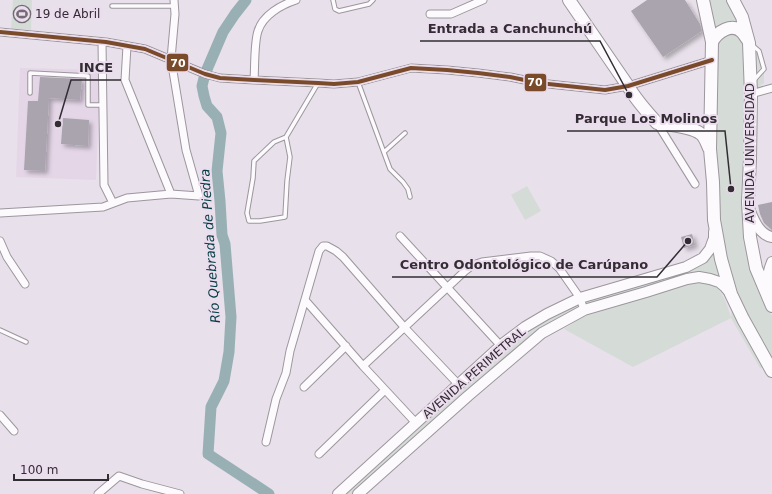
<svg xmlns="http://www.w3.org/2000/svg" width="772" height="494" font-family="'DejaVu Sans',sans-serif">
	<style>
		.built { fill: #e4d6e7 }
		.green { fill: #d5dbd7 }
		.lines { fill: none; stroke-linecap: round; stroke-linejoin: round }
		.river { stroke: #98b0b4; stroke-width: 11 }
		.building { fill: #a9a4ae; filter: url(#shadow) }
		.service-casing { stroke: #9c969d; stroke-width: 5.5 }
		.minor-casing { stroke: #9c969d; stroke-width: 9 }
		.secondary-casing { stroke: #9c969d; stroke-width: 12 }
		.trunk-casing { stroke: #9c969d; stroke-width: 14 }
		.service { stroke: #fcfafc; stroke-width: 3.5 }
		.minor { stroke: #fcfafc; stroke-width: 7 }
		.secondary { stroke: #fcfafc; stroke-width: 10 }
		.trunk { stroke: #fcfafc; stroke-width: 12 }
		.bus-1-casing { stroke: #ebdcee; stroke-width: 7 }
		.bus-1 { stroke: #7a4b2a; stroke-width: 4 }
		.labels { text-anchor: middle; dominant-baseline: central; stroke-width: 4; stroke-linejoin: round; paint-order: stroke }
		.poi-label { font-size: 12px; fill: #322c33; stroke: #ebdcee; text-anchor: start }
		.street-label { font-size: 12px; fill: #322c33; stroke: #ebdcee }
		.water-label { font-size: 13px; font-style: italic; fill: #003c40; stroke: #ebdcee }
		.leader { fill: none; stroke: #322c33; stroke-width: 1.5 }
		.callout-dot { fill: #322c33; stroke: #ebdcee; stroke-width: 1.5 }
		.callout-label { font-size: 13px; text-anchor: middle; font-weight: bold; fill: #322c33; stroke: #ebdcee; stroke-width: 4; stroke-linejoin: round; paint-order: stroke }
		.line-badge { stroke: #ebdcee; stroke-width: 1.5 }
		.badge-label { font-size: 11px; text-anchor: middle; font-weight: bold; fill: #fff }
	</style>
	<defs>
		<filter id="shadow"><feDropShadow dx="3" dy="3" stdDeviation="2" flood-color="#0004"/></filter>
	</defs>
	<rect width="100%" height="100%" fill="#e8e0ea"/>
	<path class="built" d="M20 68 100 70 96 180 16 177Z"/>
	<path class="green" d="M13 0H32L31 30 11 29Z
		M705 0H731L741 25C729 20 723 21 715 31Z
		M729 30 743 39 745 96V183L766 306 772 316V359L757 334 736 293 720 235 714 150 718 36Z
		M753 48 759 51 764 69V83L754 90Z
		M527 186 541 211 525 220 511 195Z
		M714 238 724 283 703 274 584 310 542 333 358 494H338L505 342 547 314 703 258Z
		M695 283C699 283 704 282 708 283 722 287 727 304 731 317L732 308 764 367 760 368 731 318 633 367 564 329 583 317 662 292Z"/>
	<g class="lines">
		<path class="river" d="M246 0 235 14 223 32 205 74 202 86 204 96 207 106 217 117 221 133 217 171 220 201 222 235 225 244 231 317 229 352 224 381 211 407 208 454 269 494"/>
	</g>
	<path class="building" d="M647 0H685L700 24 702 31 663 57 631 11Z
		M40 77 82 79 80 100 49 98 45 171 24 170 28 101H38Z
		M63 118 89 120 88 146 61 144Z
		M772 202V230L764 223 760 214 758 205Z
		M692 234 695 245 684 248 681 237Z"/>
	<g class="lines">
		<defs>
			<path id="service" d="M333 0 335 9 339 11 369 4 373 0
				M112 6H175
				M752 45 759 51 764 69 754 80
				M358 82 390 169 403 182 408 189 410 197
				M30 93V73L88 76V105H103
				M286 137 290 157 287 181 285 217 260 221H249L247 213 253 178 254 161 274 142Z
				M286 137 318 83
				M384 152 405 133
				M0 330 26 342"/>
			<path id="minor" d="M430 14H451L483 0
				M0 32 106 42 145 49 205 74 220 78 254 80 318 83 334 84 358 82 411 68 447 70 478 73 510 77 539 83 605 90 628 86 712 60
				M102 42 104 185 113 203
				M127 46 125 80 171 194
				M254 80C255 67 254 43 258 31 263 15 281 5 296 0
				M751 94 772 88
				M657 123 695 184
				M0 213 103 207 127 198 171 194 199 196 186 150 171 59 175 14 174 0
				M400 236 501 346
				M0 241 7 257 25 284
				M305 300 363 366 416 423
				M363 366 465 271 473 265 482 262 531 256H540L551 261 559 268 580 298 584 310
				M304 387 346 346
				M0 415 14 431
				M266 442 276 399 286 373 290 351 319 251 323 246H327L336 251 343 257 405 328 458 384
				M319 454 385 390
				M98 494 119 476 142 484 180 494"/>
			<path id="secondary" d="M750 211C754 221 760 235 772 237
				M767 292C767 281 768 271 772 262
				M338 494 505 342 525 327 547 314 580 298 686 267 703 258 710 249 714 238V232
				M358 494 468 396 542 333 584 310 646 292 687 279 699 277 710 279 719 282 725 287 731 294"/>
			<path id="trunk" d="M569 0 628 86C636 100 646 111 657 123 669 125 692 126 701 134 705 137 707 144 709 148
				M703 0 712 42 710 149 713 182 714 220 718 242 721 259 731 294 743 319 772 371
				M733 0 742 17 749 43 751 94 750 159 748 202 750 237 756 268 772 306
				M712 42C717 32 732 22 742 32 744 34 746 38 748 40"/>
		</defs>
		<use href="#service" class="service-casing"/>
		<use href="#minor" class="minor-casing"/>
		<use href="#secondary" class="secondary-casing"/>
		<use href="#trunk" class="trunk-casing"/>
		<use href="#service" class="service"/>
		<use href="#minor" class="minor"/>
		<use href="#secondary" class="secondary"/>
		<use href="#trunk" class="trunk"/>
		<defs>
			<path id="bus-1" d="M0 32 106 42 145 49 205 74 220 78 254 80 318 83 334 84 358 82 411 68 447 70 478 73 510 77 539 83 605 90 628 86 712 60"/>
		</defs>
		<use href="#bus-1" class="bus-1-casing"/>
		<use href="#bus-1" class="bus-1"/>
	</g>
	<defs>
		<symbol id="stadium-ring" viewBox="-11 -11 22 22"><circle r="9.5" fill="#ebdcee" stroke="#726b73" stroke-width="1.5"/><path d="M0-5a6.5 5 0 1 0 0 10a6.5 5 0 1 0 0-10ZM-3.5-1.8h7v3.6h-7Z" fill="#726b73"/></symbol>
	</defs>
	<g fill-rule="evenodd">
		<use href="#stadium-ring" x="12" y="4" width="20" height="20"/>
	</g>
	<g class="labels">
		<g class="poi-label">
			<text x="35" y="14">19 de Abril</text>
		</g>
		<g class="street-label">
			<text transform="translate(750 153) rotate(-90)">AVENIDA UNIVERSIDAD</text>
			<text transform="translate(474 373) rotate(-41)">AVENIDA PERIMETRAL</text>
		</g>
		<g class="water-label">
			<text transform="translate(210 246) rotate(-94)">Río Quebrada de Piedra</text>
		</g>
	</g>
	<path class="leader" d="M629 95L600 41H420M58 124L71 80H121M731 189L725 131H567M688 241L657 277H392"/>
	<g class="callout-dot">
		<circle cx="629" cy="95" r="4"/>
		<circle cx="58" cy="124" r="4"/>
		<circle cx="731" cy="189" r="4"/>
		<circle cx="688" cy="241" r="4"/>
	</g>
	<g class="callout-label">
		<text x="510" y="33">Entrada a Canchunchú</text>
		<text x="96" y="72">INCE</text>
		<text x="646" y="123">Parque Los Molinos</text>
		<text x="524" y="269">Centro Odontológico de Carúpano</text>
	</g>
	<g class="line-badge">
		<rect x="166" y="53" width="23" height="19" rx="4" fill="#7a4b2a"/>
		<rect x="524" y="73" width="23" height="19" rx="4" fill="#7a4b2a"/>
	</g>
	<g class="badge-label">
		<text x="178" y="67">70</text>
		<text x="535" y="86">70</text>
	</g>
	<path d="M14 474v6h94v-6" fill="none" stroke="#322c33" stroke-width="2"/>
	<text x="20" y="474" font-size="12" fill="#322c33" stroke="#ebdcee" stroke-width="3" paint-order="stroke">100 m</text>
</svg>
